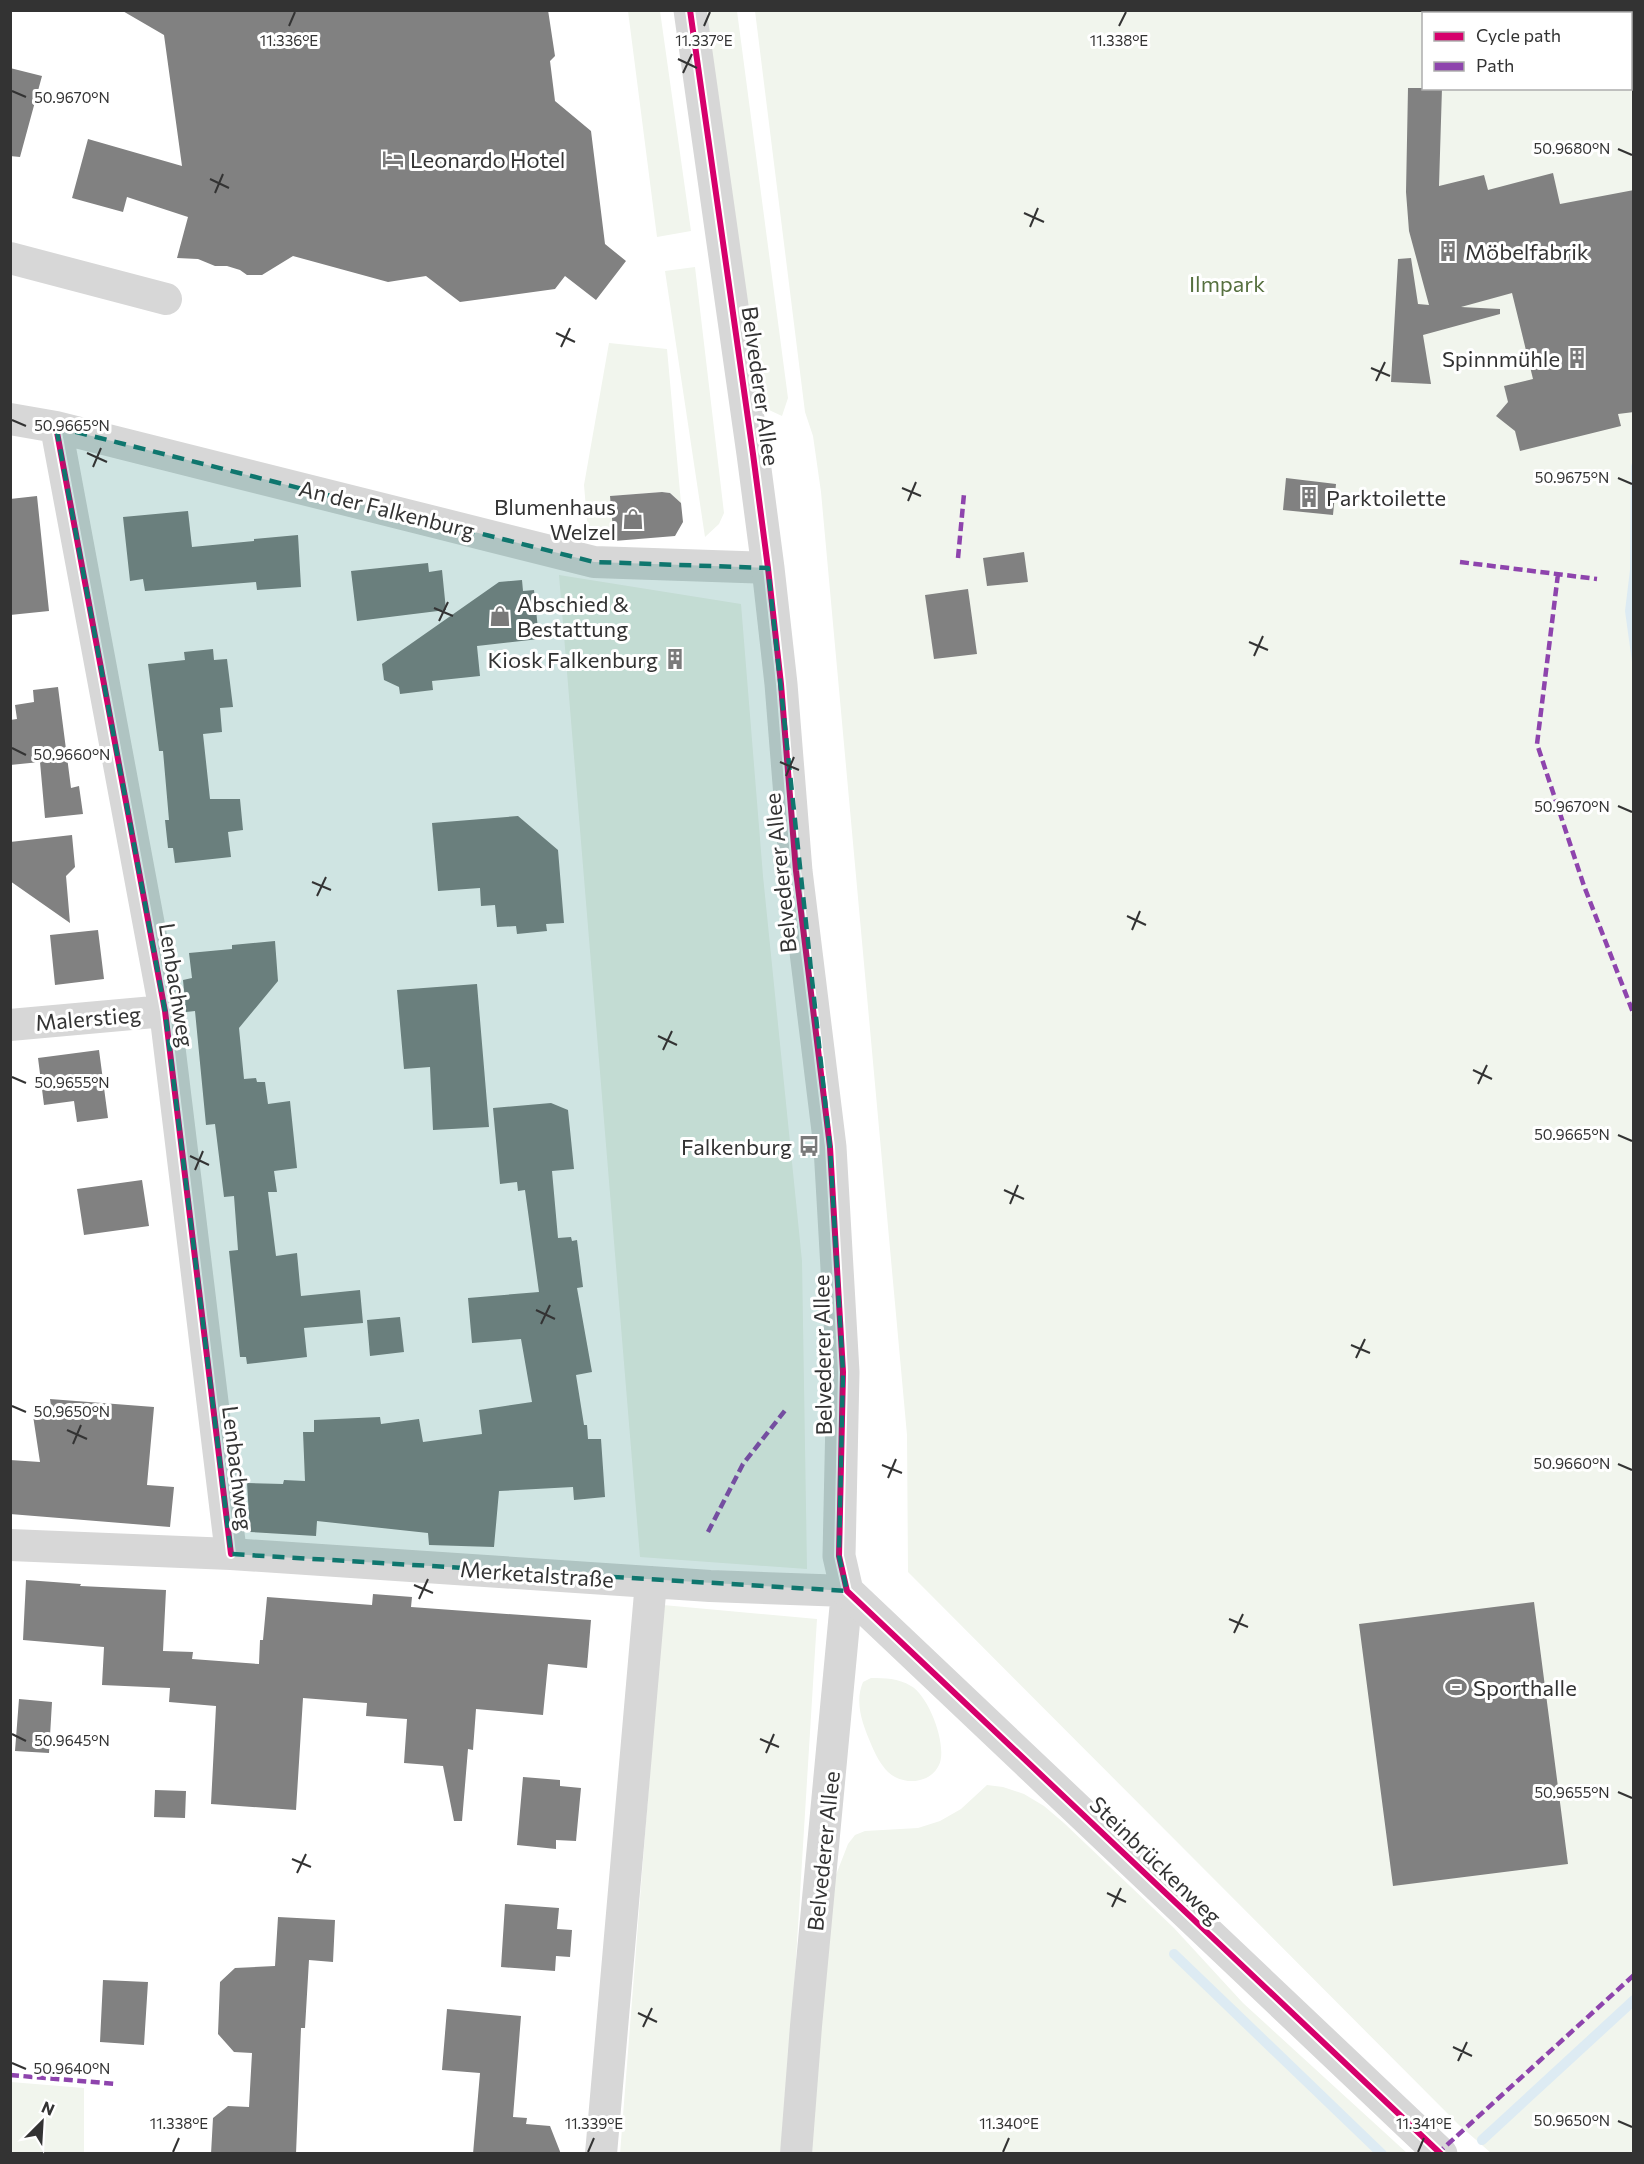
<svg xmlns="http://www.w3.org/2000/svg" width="1644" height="2164" font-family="Commissioner,sans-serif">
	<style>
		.green { fill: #f1f5ed; fill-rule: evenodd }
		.water { fill: #ddebf3 }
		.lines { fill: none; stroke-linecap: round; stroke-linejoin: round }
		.stream { stroke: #ddebf3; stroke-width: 10 }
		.building { fill: #818181 }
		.minor { stroke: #d7d7d7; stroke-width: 32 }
		.tertiary { stroke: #d7d7d7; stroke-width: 33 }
		.quiet { stroke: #8e44ad; stroke-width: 4.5; stroke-dasharray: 9 4.5; stroke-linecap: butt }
		.cycleway-casing { stroke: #fff; stroke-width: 10 }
		.cycleway { stroke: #d6006c; stroke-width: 6 }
		.marked { fill: #0f766e; fill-opacity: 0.2; stroke: #0f766e; stroke-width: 4.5; stroke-dasharray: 12 8; stroke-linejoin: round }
		.ticks { fill: none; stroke: #333; stroke-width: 2 }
		.labels { text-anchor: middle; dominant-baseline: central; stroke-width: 6; stroke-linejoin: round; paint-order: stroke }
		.poi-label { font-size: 22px; fill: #333; stroke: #fff; text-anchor: start }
		.park-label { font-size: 22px; fill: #56703f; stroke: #fff }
		.street-label { font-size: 22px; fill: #333; stroke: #fff }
		.ticks-label { font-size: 15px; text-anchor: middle; fill: #333; stroke: #fff; stroke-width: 6; stroke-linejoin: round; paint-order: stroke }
	</style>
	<rect width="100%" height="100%" fill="#fff"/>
	<path class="green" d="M628 11H660L691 231 657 237Z
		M705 11H737L788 398 782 416 769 410 760 402Z
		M755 11H1633V2153H1491L1459 2125 908 1572 907 1435 821 492 813 436 805 412ZM1424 14H1630V88H1424Z
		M695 267 724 513 719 524 705 537 665 271Z
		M609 343 667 349 681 503 670 493 662 492 611 496 614 541 589 543 584 485Z
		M559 575 741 604 763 876 802 1261 807 1569 640 1557Z
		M663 1605 817 1619 784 2153 620 2154Z
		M871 1678C885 1678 898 1678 911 1686 929 1696 948 1746 939 1765 930 1784 903 1786 888 1772 881 1765 875 1754 871 1744 863 1725 854 1703 863 1682Z
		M987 1785 1003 1787 1024 1794 1044 1806 1064 1823 1174 1928 1243 2003 1407 2153 796 2154 834 1880 848 1844 855 1835 865 1831 918 1828 940 1821 961 1809Z
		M11 2082 84 2088V2153H11Z"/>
	<path class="water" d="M1579 11H1633V73L1631 69 1630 14 1581 13Z
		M1633 460H1634L1633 669 1625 611 1630 570 1631 466Z"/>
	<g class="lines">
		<path class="stream" d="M1174 1954 1382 2154
			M1482 2140 1634 2000"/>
	</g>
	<path class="building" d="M121 10H548L555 56 550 61 555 101 591 131 605 244 626 261 596 300 565 276 555 289 460 302 426 276 388 282 293 256 262 275H247L240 270 227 266H215L198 259 177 258 188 217 127 197 123 212 72 198 88 139 182 166 164 35Z
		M10 68 42 76 20 157 10 156Z
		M1408 88H1442L1439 186 1484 175 1488 190 1553 173 1560 204 1634 190V412L1618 414 1621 426 1520 451 1515 431 1496 416 1508 402 1504 386 1533 379 1512 293 1461 307 1500 309V314L1423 335 1431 384 1391 382 1398 259 1411 258 1418 304 1429 305 1409 231 1406 192Z
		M1286 478 1336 484 1333 515 1283 510Z
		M662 492 670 493 681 503 683 522 675 536 614 541 610 496Z
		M37 496 49 611 10 615V499Z
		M188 511 192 547 254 541V539L298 535 301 587 257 590 256 582 145 591 143 579 130 581 123 517Z
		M1024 552 1028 582 987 586 983 558Z
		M428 563 429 572 442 570 446 610 357 621 351 571Z
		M522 580 523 591 534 590 539 639 477 646 480 676 432 681 433 690 400 694 399 687 384 680 382 664 499 582Z
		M968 589 977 654 934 659 925 595Z
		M213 649 214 660 227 659 233 707 220 708 222 732 203 734 210 799H240L243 830 228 832 231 857 175 863 173 848H168L165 820H169L163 751H159L148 664 185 660 184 652Z
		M58 687 71 788 79 786 83 814 45 818 40 762 10 765V720L17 719 15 705 34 702 33 690Z
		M518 816 558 850 564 923 546 924 547 931 517 934 516 926 497 927 495 905 481 906 480 888 438 891 432 823Z
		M72 835 75 867 66 876 70 923 10 881V842Z
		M98 930 104 979 55 985 50 935Z
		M275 941 278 981 239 1028 244 1079 256 1078 257 1082H265L268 1104 290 1101 297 1168 274 1171 277 1192H268L276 1256 297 1253 301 1296 360 1290 363 1323 304 1328 307 1357 247 1364 246 1357H240L229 1251 238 1250 234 1196 224 1197 215 1124 206 1125 195 1011 186 1012 183 980 192 978 189 953 232 949V945Z
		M477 984 489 1127 433 1130 430 1067 404 1069 397 990Z
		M99 1050 108 1118 77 1122 74 1101 44 1105 38 1058Z
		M551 1103 568 1110 574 1169 552 1171 558 1238 571 1237 572 1241 577 1240 583 1287 577 1288 592 1372 576 1375 584 1425H587L588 1439H601L605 1497 574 1500 573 1487 499 1491 494 1547 429 1545 428 1533 317 1521 316 1536 250 1532 247 1483 283 1484 284 1480 305 1481 303 1432H314V1420L380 1417 381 1424 419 1419 423 1442 482 1434 479 1410 532 1402 521 1339 472 1343 468 1298 539 1292 525 1190 518 1191 517 1182 500 1184 493 1108Z
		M142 1180 149 1226 84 1235 77 1189Z
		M400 1317 404 1352 370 1356 367 1320Z
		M50 1399 154 1407 147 1485 174 1487 170 1527 10 1514V1460L40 1462 32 1409 51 1406Z
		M26 1580 81 1584 80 1586 166 1590 163 1651 193 1652 192 1659 259 1664 260 1640H263L267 1597 372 1605 373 1594 412 1597 411 1607 591 1620 587 1668 548 1664 543 1715 476 1709 473 1750 468 1749 462 1821H454L443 1766 404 1763 407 1719 366 1716 367 1703 303 1698 296 1810 211 1804 216 1706 169 1702 170 1688 102 1685 104 1647 23 1640Z
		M1534 1602 1568 1864 1393 1886 1359 1624Z
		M19 1699 52 1702 49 1753 15 1751Z
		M523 1777 560 1780V1786L581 1788 576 1841 556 1840V1849L517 1845Z
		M155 1790 186 1791 185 1818 154 1817Z
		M505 1904 559 1908 557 1929 572 1930 570 1957 556 1956 555 1971 501 1967Z
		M278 1917 335 1920 333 1962 309 1960 305 2028H301L296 2154H211L213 2118 228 2106 249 2107 252 2053 234 2052 218 2034 220 1982 235 1968 275 1966Z
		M103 1980 148 1982 144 2045 100 2042Z
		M447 2009 521 2016 513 2117 527 2118 526 2124 550 2126 561 2154H473L480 2073 442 2070Z"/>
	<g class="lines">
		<path class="minor" d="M10 258 166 299
			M10 419 56 427 594 562 768 568
			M56 427 165 1011 231 1554
			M10 1025 165 1011
			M10 1545 231 1554 710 1586 847 1591 806 2026 796 2154
			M601 2154 651 1582"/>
		<path class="tertiary" d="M690 10 753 454 768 568 781 684 796 871 830 1147 843 1372 839 1556 847 1591 1441 2154"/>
		<path class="quiet" d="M958 558 964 494
			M1460 562 1597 579
			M1558 574 1537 744 1584 886 1634 1015
			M708 1532 743 1464 787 1408
			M10 2075 117 2084
			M1437 2154 1634 1975"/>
		<defs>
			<path id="cycleway" d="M690 10 753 454 768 568 781 684 796 871 830 1147 843 1372 839 1556 847 1591 1441 2154
				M56 427 165 1011 231 1554"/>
		</defs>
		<use href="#cycleway" class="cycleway-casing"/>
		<use href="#cycleway" class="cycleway"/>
	</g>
	<path class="marked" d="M56 427 594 562 768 568 830 1147 843 1372 839 1556 847 1591 231 1554 165 1011Z"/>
	<path class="ticks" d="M289 26 295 12M704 26 710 12M1119 26 1126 12M678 59 697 68M683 73 692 54M12 91 26 97M1618 149 1632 155M210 179 229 188M215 193 223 174M1024 213 1044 222M1030 227 1038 208M556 333 575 342M561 347 570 328M1371 368 1390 376M1376 381 1385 362M12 420 26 426M87 453 107 462M93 467 101 448M1618 478 1632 484M902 488 921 496M908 501 916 482M434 608 453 616M439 621 448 602M1249 642 1268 650M1254 656 1263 636M12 748 26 755M780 762 799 770M786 776 794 757M1618 806 1632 812M312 882 331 890M317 896 326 877M1127 916 1146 925M1132 930 1140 911M658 1036 677 1045M663 1050 672 1031M1473 1070 1492 1079M12 1077 26 1083M1478 1084 1487 1065M1618 1135 1632 1141M190 1156 209 1165M195 1170 203 1151M1004 1190 1024 1199M1010 1204 1018 1185M536 1310 555 1319M541 1324 550 1305M1351 1345 1370 1353M1356 1358 1365 1339M12 1406 26 1412M67 1430 87 1439M73 1444 81 1425M1618 1464 1632 1470M882 1465 902 1473M888 1478 896 1459M414 1585 433 1593M419 1599 428 1579M1229 1619 1248 1627M1234 1633 1243 1614M12 1734 26 1741M760 1739 779 1747M766 1753 774 1734M1618 1792 1632 1798M292 1859 311 1867M297 1873 306 1854M1107 1893 1126 1902M1112 1907 1121 1888M638 2013 657 2022M643 2027 652 2008M1453 2047 1472 2056M1458 2061 1467 2042M12 2063 26 2069M1618 2121 1632 2127M173 2152 179 2138M588 2152 594 2138M1003 2152 1009 2138M1418 2152 1424 2138"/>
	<defs>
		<symbol id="hotel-bare" viewBox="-9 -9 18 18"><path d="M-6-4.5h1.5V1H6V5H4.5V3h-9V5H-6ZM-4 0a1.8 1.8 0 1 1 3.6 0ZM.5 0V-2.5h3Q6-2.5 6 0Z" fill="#7a7a7a" stroke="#fff" stroke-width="2.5" paint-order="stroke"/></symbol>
		<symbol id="building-bare" viewBox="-9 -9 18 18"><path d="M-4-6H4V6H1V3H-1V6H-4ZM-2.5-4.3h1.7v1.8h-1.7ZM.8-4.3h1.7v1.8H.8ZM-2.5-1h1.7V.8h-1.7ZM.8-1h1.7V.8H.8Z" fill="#7a7a7a" stroke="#fff" stroke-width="2.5" paint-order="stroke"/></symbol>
		<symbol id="shop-bare" viewBox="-9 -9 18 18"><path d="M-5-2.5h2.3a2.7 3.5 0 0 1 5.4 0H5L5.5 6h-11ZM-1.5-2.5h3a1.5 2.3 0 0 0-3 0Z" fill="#7a7a7a" stroke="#fff" stroke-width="2.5" paint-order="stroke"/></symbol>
		<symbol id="bus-bare" viewBox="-9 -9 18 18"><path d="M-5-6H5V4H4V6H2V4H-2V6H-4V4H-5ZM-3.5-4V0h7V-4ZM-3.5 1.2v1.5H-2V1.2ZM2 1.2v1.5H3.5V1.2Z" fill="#7a7a7a" stroke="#fff" stroke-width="2.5" paint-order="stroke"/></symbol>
		<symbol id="stadium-bare" viewBox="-9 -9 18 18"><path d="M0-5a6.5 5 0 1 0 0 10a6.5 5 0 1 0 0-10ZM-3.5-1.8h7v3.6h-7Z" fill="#7a7a7a" stroke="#fff" stroke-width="2.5" paint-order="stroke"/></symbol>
	</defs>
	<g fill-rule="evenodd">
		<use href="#hotel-bare" x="378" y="144" width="30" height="30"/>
		<use href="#building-bare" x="1433" y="236" width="30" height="30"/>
		<use href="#building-bare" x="1562" y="343" width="30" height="30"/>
		<use href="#building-bare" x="1294" y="482" width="30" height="30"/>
		<use href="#shop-bare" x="618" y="504" width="30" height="30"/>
		<use href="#shop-bare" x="485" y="601" width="30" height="30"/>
		<use href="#building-bare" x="660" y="644" width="30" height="30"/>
		<use href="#bus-bare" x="794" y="1131" width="30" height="30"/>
		<use href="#stadium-bare" x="1441" y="1672" width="30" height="30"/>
	</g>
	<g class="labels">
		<g class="poi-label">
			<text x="410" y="159">Leonardo Hotel</text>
			<text x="1465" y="251">Möbelfabrik</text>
			<text x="1560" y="358" text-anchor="end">Spinnmühle</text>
			<text x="1326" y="497">Parktoilette</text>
			<text x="616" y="506" text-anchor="end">Blumenhaus<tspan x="616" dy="25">Welzel</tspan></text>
			<text x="517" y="603">Abschied &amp;<tspan x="517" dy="25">Bestattung</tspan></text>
			<text x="658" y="659" text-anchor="end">Kiosk Falkenburg</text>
			<text x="792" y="1146" text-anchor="end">Falkenburg</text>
			<text x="1473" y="1687">Sporthalle</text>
		</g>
		<g class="park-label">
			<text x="1227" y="283">Ilmpark</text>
		</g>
		<g class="street-label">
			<text transform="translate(761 386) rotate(82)">Belvederer Allee</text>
			<text transform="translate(387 509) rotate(14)">An der Falkenburg</text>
			<text transform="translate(780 873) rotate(-96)">Belvederer Allee</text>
			<text transform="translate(177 985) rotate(81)">Lenbachweg</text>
			<text transform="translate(88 1018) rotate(-5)">Malerstieg</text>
			<text transform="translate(822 1355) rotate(-91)">Belvederer Allee</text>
			<text transform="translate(238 1468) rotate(83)">Lenbachweg</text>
			<text transform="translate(537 1574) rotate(4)">Merketalstraße</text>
			<text transform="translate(823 1851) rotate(-84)">Belvederer Allee</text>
			<text transform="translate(1156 1860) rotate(44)">Steinbrückenweg</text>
		</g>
	</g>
	<g class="ticks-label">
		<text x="289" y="46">11.336°E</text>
		<text x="704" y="46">11.337°E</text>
		<text x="1119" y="46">11.338°E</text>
		<text x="72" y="103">50.9670°N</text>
		<text x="1572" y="154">50.9680°N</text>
		<text x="72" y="431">50.9665°N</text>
		<text x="1572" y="483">50.9675°N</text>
		<text x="72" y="760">50.9660°N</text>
		<text x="1572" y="812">50.9670°N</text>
		<text x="72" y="1088">50.9655°N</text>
		<text x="1572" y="1140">50.9665°N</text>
		<text x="72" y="1417">50.9650°N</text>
		<text x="1572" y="1469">50.9660°N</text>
		<text x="72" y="1746">50.9645°N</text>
		<text x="1572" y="1798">50.9655°N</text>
		<text x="72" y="2074">50.9640°N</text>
		<text x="1572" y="2126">50.9650°N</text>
		<text x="179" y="2129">11.338°E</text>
		<text x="594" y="2129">11.339°E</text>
		<text x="1009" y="2129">11.340°E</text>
		<text x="1424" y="2129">11.341°E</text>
	</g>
	<rect width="1644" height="2164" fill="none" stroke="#333333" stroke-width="24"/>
	<rect x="1422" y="12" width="210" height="78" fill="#ffffff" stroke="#adadad" stroke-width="1.5"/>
	<rect x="1434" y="32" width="30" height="9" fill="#d6006c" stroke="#adadad" stroke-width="1.5"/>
	<text x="1476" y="42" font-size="18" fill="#333333">Cycle path</text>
	<rect x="1434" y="62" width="30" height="9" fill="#8e44ad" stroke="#adadad" stroke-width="1.5"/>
	<text x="1476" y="72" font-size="18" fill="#333333">Path</text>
	<g transform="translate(42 2122) rotate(24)" stroke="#ffffff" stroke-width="4.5" paint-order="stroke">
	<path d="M0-4.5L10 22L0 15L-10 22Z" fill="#333333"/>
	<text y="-9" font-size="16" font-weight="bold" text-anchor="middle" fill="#333333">N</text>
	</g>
</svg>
